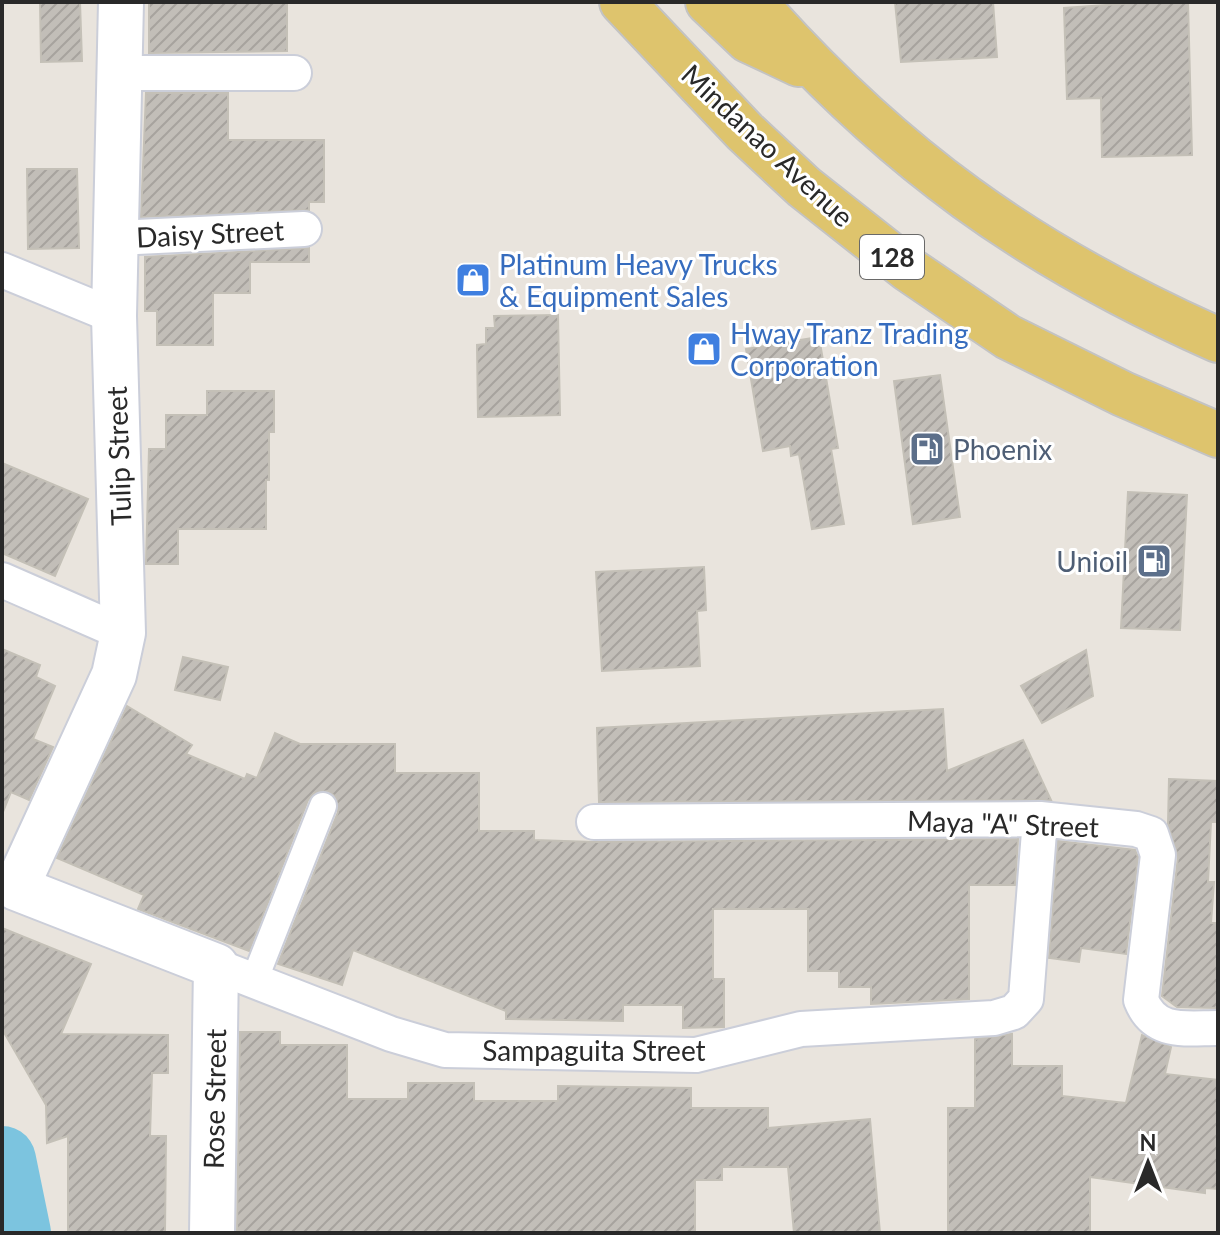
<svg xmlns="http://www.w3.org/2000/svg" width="1220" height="1235" font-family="Lato,sans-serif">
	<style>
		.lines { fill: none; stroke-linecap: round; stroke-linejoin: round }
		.river { stroke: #7cc4df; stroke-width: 68 }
		.building { fill: url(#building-hatch); stroke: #c4c0b7; stroke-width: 2 }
		.pedestrian-casing { stroke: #cbced9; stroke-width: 30 }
		.minor-casing { stroke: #cbced9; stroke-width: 38 }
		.tertiary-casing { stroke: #cbced9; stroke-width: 48 }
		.primary-casing { stroke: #c3c3c3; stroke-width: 48 }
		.pedestrian { stroke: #fff; stroke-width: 26 }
		.minor { stroke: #fff; stroke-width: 34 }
		.tertiary { stroke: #fff; stroke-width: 44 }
		.primary { stroke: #dec46d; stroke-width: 44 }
		.labels { text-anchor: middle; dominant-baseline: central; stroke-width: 6; stroke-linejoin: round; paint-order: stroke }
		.shield { fill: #fff; stroke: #696969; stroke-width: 2 }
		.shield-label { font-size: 26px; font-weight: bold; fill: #292929 }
		.street-label { font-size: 28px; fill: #292929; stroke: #fff }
		.shop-label { font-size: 28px; fill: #366cbe; stroke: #fff; text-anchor: start }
		.service-label { font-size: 28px; fill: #4e5e75; stroke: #fff; text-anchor: start }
	</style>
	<defs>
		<pattern id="building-hatch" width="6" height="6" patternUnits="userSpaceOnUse" patternTransform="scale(2)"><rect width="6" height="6" fill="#c2beb8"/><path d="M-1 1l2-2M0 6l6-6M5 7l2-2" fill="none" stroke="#a7a39e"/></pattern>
	</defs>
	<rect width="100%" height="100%" fill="#e9e4dd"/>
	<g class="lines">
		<path class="river" d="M2 1160 17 1233"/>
	</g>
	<path class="building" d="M40 2H80L82 61 41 62Z
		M149 2H287V51L149 53Z
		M895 2H993L997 57 901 62Z
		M1149 2H1188L1192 155 1102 157 1101 98 1067 99 1064 8Z
		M146 93H228V140H324V202H309V210L141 217Z
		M27 169H77L79 248 28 249Z
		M309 248V262H250V293H213V345H157V311H145V257Z
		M558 315 560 415 478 417 477 345 486 344V328H495L494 316Z
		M819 337 838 448 831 449 844 524 812 529 799 454 791 456 790 446 763 451 746 349Z
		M940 375 960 517 913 524 894 381Z
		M207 391H274V432H269V480H266V529H178V564H146L149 449H166V415H207Z
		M2 463 88 499 55 576 2 553Z
		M1128 492 1187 495 1180 630 1121 628Z
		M704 567 706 610 697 611 700 666 602 671 596 572Z
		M2 649 40 665 36 677 55 686 33 739 53 747 29 800 11 792 3 812Z
		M1086 650 1093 696 1042 723 1021 686Z
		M183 657 228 667 220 700 175 690Z
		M127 706 192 745 186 754 245 779 247 774 257 778 275 733 300 744H395V773H479V831H534V840L594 842 1018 839 1015 885H969V999L871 1004V987H839V971H808V909H713V979H724V1027L683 1028V1005H623V1021L506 1019V1011L353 950 342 985 278 964 338 812 336 797 328 791 314 793 308 800 249 951 138 909 144 895 57 858Z
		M943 709 947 771 1023 740 1051 800 599 802 597 728Z
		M1169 779 1218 781V822H1211L1208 882H1214L1211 923H1218V1008L1177 1007 1162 996 1178 857 1168 824Z
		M1058 841 1135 850 1138 857 1126 954 1081 948 1079 962 1049 958Z
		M2 928 91 964 61 1034 168 1035V1073H152L150 1136H166L165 1233H68V1136L47 1143 46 1105 2 1029Z
		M240 1032H280V1045H347V1099H408V1083H474V1101H558V1086L691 1088V1108H768V1128L870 1119 880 1233H794L788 1167H722V1180H695V1233H237Z
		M1012 1034V1066H1062V1096L1126 1103 1142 1035 1171 1047 1165 1074 1218 1080V1189L1205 1188V1193L1090 1177V1233H948V1108H975V1039Z"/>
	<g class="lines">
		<defs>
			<path id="pedestrian" d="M254 981 323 806"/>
			<path id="minor" d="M120 73H294
				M116 238 304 229
				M2 270 114 316
				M2 580 123 633
				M594 822 1040 819 1136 829 1151 834 1158 855 1141 1000C1155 1035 1186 1028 1218 1028
				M216 966 391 1034 445 1050 696 1055 801 1029 994 1018 1014 1012 1026 999 1040 819"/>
			<path id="tertiary" d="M121 2 114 316 123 633 114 675 16 888 216 966 212 1233"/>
			<path id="primary" d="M622 2 745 132 804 187 908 269 1008 337 1123 394 1218 435
				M708 2 748 40 799 64
				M754 2C893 159 1027 255 1218 340"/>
		</defs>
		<use href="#pedestrian" class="pedestrian-casing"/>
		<use href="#minor" class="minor-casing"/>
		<use href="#tertiary" class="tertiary-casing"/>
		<use href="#primary" class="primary-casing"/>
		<use href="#pedestrian" class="pedestrian"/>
		<use href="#minor" class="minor"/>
		<use href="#tertiary" class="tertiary"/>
		<use href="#primary" class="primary"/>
	</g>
	<defs>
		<symbol id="shop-square" viewBox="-11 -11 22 22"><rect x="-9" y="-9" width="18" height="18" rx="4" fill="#3f7fe0" stroke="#fff"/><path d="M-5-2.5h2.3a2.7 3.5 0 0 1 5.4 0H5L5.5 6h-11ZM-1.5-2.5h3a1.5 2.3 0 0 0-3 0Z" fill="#fff"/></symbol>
		<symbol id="fuel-square" viewBox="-11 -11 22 22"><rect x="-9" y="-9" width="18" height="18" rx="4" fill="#5c6f8a" stroke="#fff"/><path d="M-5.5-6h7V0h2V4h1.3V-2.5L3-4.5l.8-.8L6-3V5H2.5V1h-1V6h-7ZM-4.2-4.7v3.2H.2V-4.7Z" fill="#fff"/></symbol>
	</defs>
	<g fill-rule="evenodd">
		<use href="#shop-square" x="453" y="260" width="40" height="40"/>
		<use href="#shop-square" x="684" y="329" width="40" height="40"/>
		<use href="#fuel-square" x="907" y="429" width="40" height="40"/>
		<use href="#fuel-square" x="1134" y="541" width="40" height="40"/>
	</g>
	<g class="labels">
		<rect class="shield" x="860" y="235" width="64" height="44" rx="6"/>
		<g class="shield-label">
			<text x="892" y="257">128</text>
		</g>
		<g class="street-label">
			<text transform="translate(768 145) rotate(43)">Mindanao Avenue</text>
			<text transform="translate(210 233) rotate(-3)">Daisy Street</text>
			<text transform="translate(118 456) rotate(-92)">Tulip Street</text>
			<text transform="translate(1003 823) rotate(2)">Maya "A" Street</text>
			<text x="594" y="1050">Sampaguita Street</text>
			<text transform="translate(214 1099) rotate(-89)">Rose Street</text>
		</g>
		<g class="shop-label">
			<text x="499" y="264">Platinum Heavy Trucks<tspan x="499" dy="32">&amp; Equipment Sales</tspan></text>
			<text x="730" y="333">Hway Tranz Trading<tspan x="730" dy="32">Corporation</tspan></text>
		</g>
		<g class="service-label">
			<text x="953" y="449">Phoenix</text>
			<text x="1128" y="561" text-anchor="end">Unioil</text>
		</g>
	</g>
	<rect width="1220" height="1235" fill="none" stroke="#292929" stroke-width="8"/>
	<g transform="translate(1148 1163)" stroke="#ffffff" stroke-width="6" paint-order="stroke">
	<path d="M0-6L14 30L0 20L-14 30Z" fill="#292929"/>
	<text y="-12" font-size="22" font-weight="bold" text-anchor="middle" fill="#292929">N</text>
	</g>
</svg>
